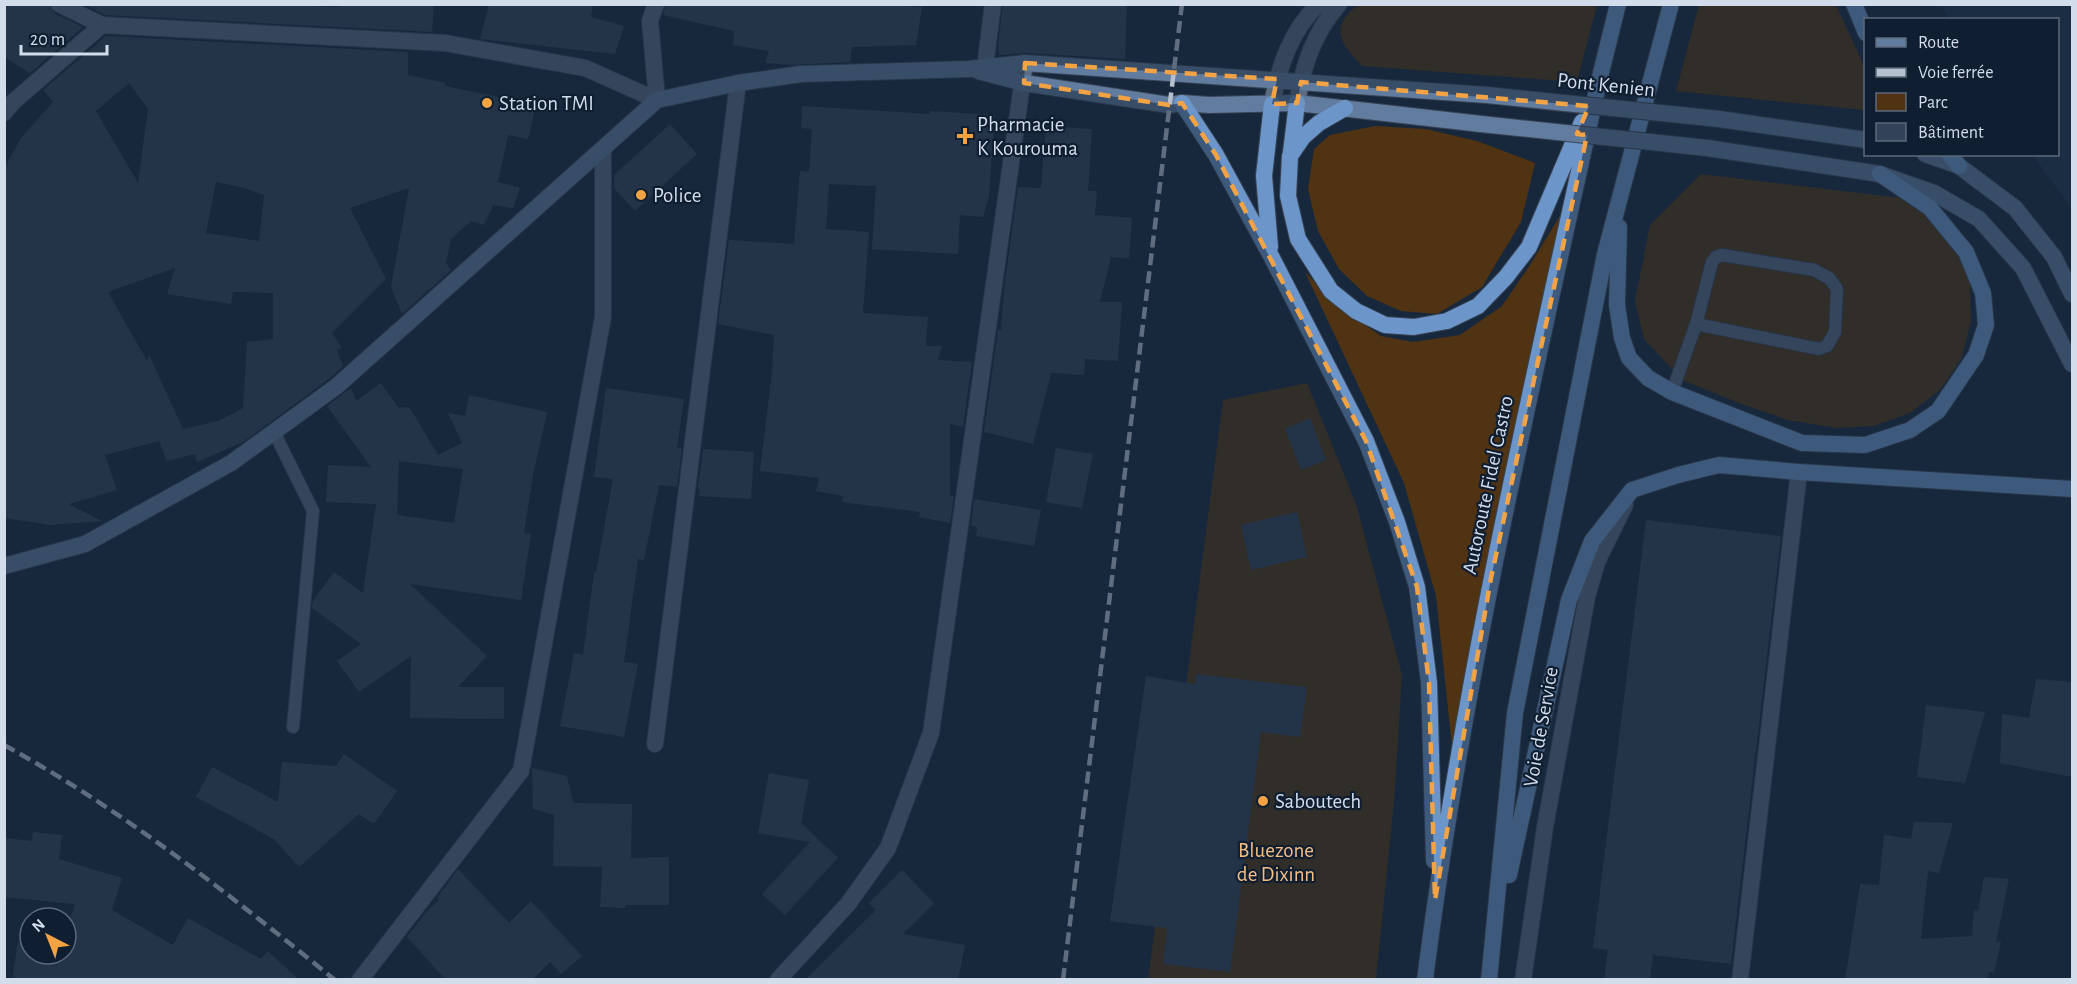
<svg xmlns="http://www.w3.org/2000/svg" width="2077" height="984" font-family="'Alegreya Sans',sans-serif">
	<style>
		.built { fill: #20344d }
		.green { fill: #503312 }
		.building { fill: #324359; fill-rule: evenodd }
		.lines { fill: none; stroke-linecap: round; stroke-linejoin: round }
		.service-casing { stroke: #394556; stroke-width: 14 }
		.minor-casing { stroke: #394556; stroke-width: 18 }
		.tertiary-casing { stroke: #394556; stroke-width: 18 }
		.secondary-casing { stroke: #394556; stroke-width: 18 }
		.trunk-casing { stroke: #394556; stroke-width: 18 }
		.service { stroke: #5a6c84; stroke-width: 12 }
		.minor { stroke: #5a6c84; stroke-width: 16 }
		.tertiary { stroke: #5a6c84; stroke-width: 16 }
		.secondary { stroke: #617c9e; stroke-width: 16 }
		.trunk { stroke: #6c96c9; stroke-width: 16 }
		.rail { stroke: #b6c1d0; stroke-width: 4.5; stroke-dasharray: 12 6; stroke-linecap: butt }
		.secondary-bridge-casing { stroke: #394556; stroke-width: 18; stroke-linecap: butt }
		.secondary-bridge { stroke: #617c9e; stroke-width: 16 }
		.marked { fill: none; stroke: #f4a344; stroke-width: 4.5; stroke-dasharray: 12 8; stroke-linejoin: round }
		.poi-dot { fill: #f4a344; stroke: #0f1e31; stroke-width: 2 }
		.labels { text-anchor: middle; dominant-baseline: central; stroke-width: 4.5; stroke-linejoin: round; paint-order: stroke }
		.street-label { font-size: 21px; fill: #d2dcea; stroke: #0f1e31 }
		.poi-label { font-size: 21px; fill: #d2dcea; stroke: #0f1e31; text-anchor: start }
		.park-label { font-size: 21px; fill: #f6bd82; stroke: #0f1e31 }
	</style>
	<rect width="100%" height="100%" fill="#18283c"/>
	<path class="built" d="M1941 5H2072V210L2033 155 2058 154V20L1950 19Z"/>
	<path class="green" d="M1358 5 1359 4 1597 5 1577 82 1362 66C1341 44 1328 28 1358 5Z
		M1699 5H1836L1865 68V110L1676 91Z
		M1375 126 1426 129 1477 141 1535 163 1521 222 1482 287 1437 314 1401 311 1367 296 1339 269 1318 231 1308 189 1314 149 1330 135Z
		M1701 174 1902 198 1933 219 1957 249 1970 284 1971 322 1961 359 1940 390 1910 413 1874 426 1836 428 1788 420 1739 403 1682 380 1644 339 1635 301 1650 225Z
		M1561 214 1452 746 1436 596 1404 483 1305 272 1340 308 1381 336 1413 342 1460 335 1502 306 1530 265Z
		M1307 383 1356 504 1402 675 1394 802 1376 979 1148 980 1223 400Z"/>
	<path class="building" d="M4 4H49L54 13 83 27 30 73 4 57Z
		M84 4H260L338 7 339 4H434L432 32 105 15Z
		M489 4H593L591 17 624 26 615 54 480 39Z
		M666 4H865L922 7 916 45 852 47 850 62 791 65 765 63 769 51 733 45 734 31 663 15Z
		M1003 4H1127L1125 59 1026 53 999 55 998 46Z
		M106 36 408 52V75L446 83 445 86 536 105 528 139 508 135 498 182 520 188 513 208 493 205 484 225 471 221 451 239 446 263 451 270 402 314 391 287 409 188 350 208 386 279 332 333 342 348 337 350 343 366 330 378 243 442 197 462 195 454 167 461 159 441 105 455 117 490 69 504 102 521 50 525 5 518 6 488 4 487V168L22 137 53 102 43 90ZM129 83 148 109 138 183 96 111ZM216 182 245 188 264 195 259 241 206 233ZM175 268 167 294 231 304 233 292 273 293V339L247 342 243 408 218 421 183 429 149 355 147 361 108 292Z
		M802 106 930 114V111L995 115 989 196 983 217 960 215 958 254 872 249 876 186 829 184 826 229 869 232 863 313 928 317 926 346H942L938 360 972 362 963 427 950 424V496H954L950 523 919 517 920 512 842 502 843 496 816 491 819 478 760 471 772 372 774 335 718 324 729 240 794 244 800 171 809 172 812 129 801 128Z
		M670 124 697 154 635 211 614 188V175Z
		M1046 126 1092 129 1088 191H1097L1095 215 1132 218 1129 258 1111 257 1100 302H1122L1118 361 1085 359 1084 375 1051 373 1033 444 984 432 998 330H1001L1004 290 1018 187 1041 188Z
		M381 383 398 407 410 408 438 455 462 443 448 413 465 416 469 395 547 412 533 475 524 533 531 534 521 600 410 584 487 656 458 687H504V719L410 718 411 656 359 692 337 661 361 644 312 608 313 601 334 572 363 593 376 504 326 502 328 465 371 467 327 406 351 388 356 401ZM399 461 463 469 454 523 397 515Z
		M606 388 684 399 677 448H682L677 487 659 485 644 560 638 559 624 662 638 664 624 737 560 726 574 653 583 655 594 573H596L613 479 594 477Z
		M1310 418 1326 460 1301 470 1285 429Z
		M1056 448 1093 454 1082 508 1046 502Z
		M703 449 754 452 751 499 699 496 700 490 698 489Z
		M974 499 1041 510 1034 546 976 536 977 527 971 526Z
		M1297 512 1307 557 1251 570 1241 525Z
		M1646 520 1781 536 1731 964 1653 955 1650 980H1604L1608 950 1593 948Z
		M1196 674 1307 687 1300 737 1261 732 1230 972 1163 964 1167 928 1110 921 1146 676 1195 684Z
		M2036 679 2073 682V777L2000 763 2002 714 2029 718Z
		M1926 705 1985 712 1965 783 1917 777Z
		M344 754 397 791 374 824 359 814 299 867 274 839 196 797 212 767 278 802 282 762 336 766Z
		M532 768 567 776 573 803 632 804 631 858 669 857V905H625V908L600 907 602 867 553 866 554 815 533 809Z
		M769 773 809 780 801 823 838 858 785 915 762 894 810 842 758 833Z
		M1914 822 1953 823 1939 873 1928 871 1921 939 1972 936 1974 910 1978 911 1984 877 2009 879 1996 942H2001L1994 973 1989 972 1988 980H1845L1860 884 1879 885 1884 835 1911 839Z
		M33 832 62 835 59 859 122 878 112 910 173 945 188 918 261 959 268 951 299 980H12L18 942 30 944V954H66V931L75 904 4 897V838L32 841Z
		M458 869 509 923 531 901 582 956 561 974 550 962 532 980H446L407 937 426 912 439 900 437 898Z
		M902 870 934 903 903 934 965 945 958 980H805L876 910 869 903Z"/>
	<g class="lines">
		<defs>
			<path id="service" d="M1672 392 1696 324 1712 262 1716 257 1722 255 1814 270 1829 278 1837 289 1835 332 1827 346 1819 349 1696 324
				M274 432 313 511 293 727"/>
			<path id="minor" d="M59 4 102 25 445 43 585 68 657 100
				M985 67 993 4
				M4 113 13 102 102 25
				M655 744 738 83
				M360 980 521 771 603 317V149
				M778 980 848 904 888 848 931 733 1025 63
				M1523 980 1545 827 1587 597 1597 562 1625 505
				M1740 980 1799 472"/>
			<path id="tertiary" d="M656 4 650 21 657 100
				M1297 103C1303 66 1313 34 1339 4
				M1272 104C1279 67 1290 31 1319 4"/>
			<path id="secondary" d="M978 71 1024 83 1169 105 1182 103 1209 105 1297 103 1481 124
				M1719 119 1866 140
				M1707 148 1880 174 1934 193 1979 219 2023 268 2072 364
				M1925 154 1959 166 2015 208 2054 257 2072 294
				M4 566 85 544 231 463 337 386 657 100 738 83 801 74 969 69 1025 63 1487 95"/>
			<path id="trunk" d="M1854 4 1866 33
				M1182 103 1216 155 1271 256 1366 441 1397 522 1417 587 1429 683 1434 861
				M1345 108 1319 123 1303 137 1290 156 1288 196 1298 239 1331 291 1356 311 1385 325 1414 327 1447 321 1478 306 1506 277 1529 247 1582 122
				M1291 152 1297 103
				M1949 154 1959 166
				M1619 227 1617 305 1622 338 1629 358 1648 378 1672 392 1802 443 1865 445 1910 430 1938 411 1976 355 1986 325 1983 293 1966 252 1930 208 1880 174
				M1270 247 1264 176 1272 104
				M1509 875 1569 600 1592 541 1632 490 1678 475 1719 465 1799 472 2072 489
				M1425 980C1463 678 1533 382 1598 85L1618 4
				M1489 980 1515 713 1605 254 1671 4"/>
		</defs>
		<use href="#service" class="service-casing"/>
		<use href="#minor" class="minor-casing"/>
		<use href="#tertiary" class="tertiary-casing"/>
		<use href="#secondary" class="secondary-casing"/>
		<use href="#trunk" class="trunk-casing"/>
		<use href="#service" class="service"/>
		<use href="#minor" class="minor"/>
		<use href="#tertiary" class="tertiary"/>
		<use href="#secondary" class="secondary"/>
		<use href="#trunk" class="trunk"/>
		<path class="rail" d="M4 745C123 810 230 895 335 980
			M1063 980 1182 4"/>
		<defs>
			<path id="secondary-bridge" d="M1487 95 1719 119
				M1481 124 1707 148"/>
		</defs>
		<use href="#secondary-bridge" class="secondary-bridge-casing"/>
		<use href="#secondary-bridge" class="secondary-bridge"/>
	</g>
	<path d="M0 0H2077V984H0ZM1025 63 1277 79 1272 104 1297 103 1301 82 1589 106 1577 134 1587 135 1491 578 1435 900 1429 683 1417 587 1366 441 1216 155 1182 103 1169 105 1024 83Z" fill="#18283c" fill-opacity=".55" fill-rule="evenodd"/>
	<path class="marked" d="M1025 63 1277 79 1272 104 1297 103 1301 82 1589 106 1577 134 1587 135 1491 578 1435 900 1429 683 1417 587 1366 441 1216 155 1182 103 1169 105 1024 83Z"/>
	<g class="poi-dot">
		<circle cx="487" cy="103" r="6"/>
		<path d="M962 127h6v6h6v6h-6v6h-6v-6h-6v-6h6z"/>
		<circle cx="641" cy="195" r="6"/>
		<circle cx="1263" cy="801" r="6"/>
	</g>
	<g class="labels">
		<g class="street-label">
			<text transform="translate(1606 85) rotate(6)">Pont Kenien</text>
			<text transform="translate(1488 485) rotate(-78)">Autoroute Fidel Castro</text>
			<text transform="translate(1541 727) rotate(-80)">Voie de Service</text>
		</g>
		<g class="poi-label">
			<text x="499" y="103">Station TMI</text>
			<text x="977" y="124">Pharmacie<tspan x="977" dy="24">K Kourouma</tspan></text>
			<text x="653" y="195">Police</text>
			<text x="1275" y="801">Saboutech</text>
		</g>
		<g class="park-label">
			<text x="1276" y="850">Bluezone<tspan x="1276" dy="24">de Dixinn</tspan></text>
		</g>
	</g>
	<rect width="2077" height="984" fill="none" stroke="#d2dcea" stroke-width="12"/>
	<rect x="1864" y="18" width="195" height="138" fill="#0f1e31" stroke="#5d6a7b" stroke-width="1.5"/>
	<rect x="1876" y="38" width="30" height="9" fill="#617c9e" stroke="#5d6a7b" stroke-width="1.5"/>
	<text x="1918" y="48" font-size="18" fill="#d2dcea">Route</text>
	<rect x="1876" y="68" width="30" height="9" fill="#b6c1d0" stroke="#5d6a7b" stroke-width="1.5"/>
	<text x="1918" y="78" font-size="18" fill="#d2dcea">Voie ferrée</text>
	<rect x="1876" y="93" width="30" height="18" fill="#503312" stroke="#5d6a7b" stroke-width="1.5"/>
	<text x="1918" y="108" font-size="18" fill="#d2dcea">Parc</text>
	<rect x="1876" y="123" width="30" height="18" fill="#324359" stroke="#5d6a7b" stroke-width="1.5"/>
	<text x="1918" y="138" font-size="18" fill="#d2dcea">Bâtiment</text>
	<g transform="translate(48 936) rotate(318)"><circle r="28" fill="#0f1e31" stroke="#5d6a7b" stroke-width="1.5"/>
	<path d="M0-4.5L10 22L0 15L-10 22Z" fill="#f4a344"/>
	<text y="-9" font-size="16" font-weight="bold" text-anchor="middle" fill="#d2dcea">N</text>
	</g>
	<path d="M21 45v9h86v-9" fill="none" stroke="#d2dcea" stroke-width="3"/>
	<text x="30" y="45" font-size="18" fill="#d2dcea" stroke="#0f1e31" stroke-width="4.5" paint-order="stroke">20 m</text>
</svg>
